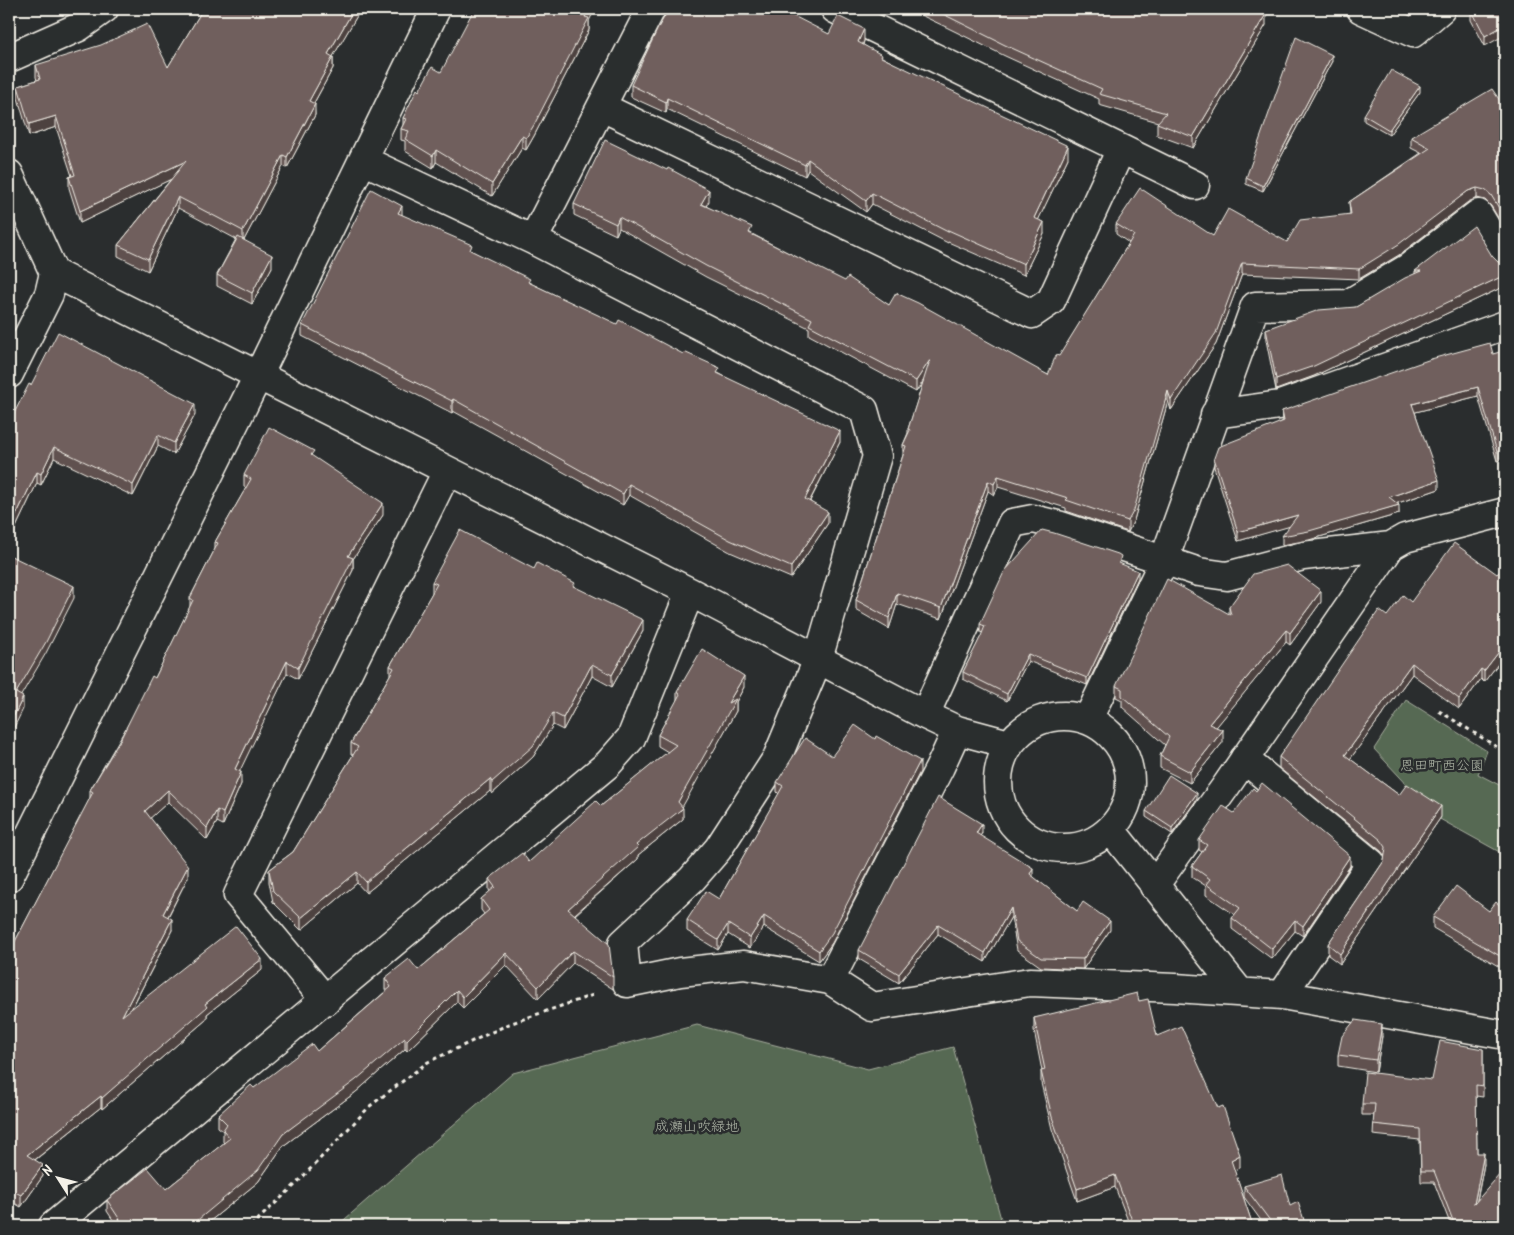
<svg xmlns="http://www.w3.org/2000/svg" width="1514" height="1235" font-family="Kalam,'Klee One',sans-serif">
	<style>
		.green { fill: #576953; stroke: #a6ad9e }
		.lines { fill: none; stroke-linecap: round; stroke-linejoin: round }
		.minor-casing { stroke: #f4f1e8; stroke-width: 31 }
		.path { stroke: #f4f1e8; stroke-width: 3; stroke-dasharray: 4 4; stroke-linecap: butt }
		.minor { stroke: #2a2d2e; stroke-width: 28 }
		.wall { fill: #605150; stroke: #f4f1e8 }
		.shaded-wall { fill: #4e4241; stroke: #f4f1e8 }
		.building { fill: #705e5d; stroke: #f4f1e8 }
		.labels { text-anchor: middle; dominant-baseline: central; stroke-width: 5; stroke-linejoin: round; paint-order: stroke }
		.park-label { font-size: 14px; fill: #adb4a5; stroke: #2a2d2e }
	</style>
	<rect width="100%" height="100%" fill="#2a2d2e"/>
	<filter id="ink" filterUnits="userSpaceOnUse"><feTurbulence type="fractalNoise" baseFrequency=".02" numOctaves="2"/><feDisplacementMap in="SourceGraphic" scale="10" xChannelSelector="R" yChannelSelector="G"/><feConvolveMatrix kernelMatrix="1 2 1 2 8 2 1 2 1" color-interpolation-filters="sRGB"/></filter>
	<g filter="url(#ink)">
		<path class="green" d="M1406 700 1487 751 1478 774 1505 788V855L1438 818 1374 749Z
			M697 1025 868 1069 953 1047 1003 1226H337L513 1073Z"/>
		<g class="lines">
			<defs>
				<path id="minor" d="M835 9 1195 185
					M1361 9 1413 33 1441 9
					M9 58 79 27 104 9
					M602 107 1032 314 1051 301 1121 149
					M363 160 533 240 864 410 877 456 818 659 777 758 718 849 692 879 623 943 627 983 680 972 744 965 830 980 872 1007 1030 982 1175 988 1282 995 1505 1035
					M9 174 54 273 49 294 9 374
					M533 240 651 9
					M54 273 690 592 925 715 957 730 1009 744
					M1215 414 1280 405 1505 325
					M925 715 1012 523 1033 519 1058 525 1199 572 1227 576 1303 556 1391 546 1405 538 1505 512
					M998 782a66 66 0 1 1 132 0a66 66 0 1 1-132 0Z
					M1088 719 1164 560 1255 306 1348 304 1408 268 1478 214 1505 259
					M1244 759 1371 863 1282 995
					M1111 830 1239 991
					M9 877 258 376 436 9
					M1154 886 1226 786 1391 546
					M830 980 940 767 957 730
					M326 1001 238 895 447 471
					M53 1226 608 764 631 738 690 592"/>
			</defs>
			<use href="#minor" class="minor-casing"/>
			<path class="path" d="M1439 711 1505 752
				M251 1226 295 1185 370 1106 428 1062 509 1024 596 994"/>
			<use href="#minor" class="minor"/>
		</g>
		<path class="wall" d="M203 9H361L333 56V68L314 103 315 115 287 168 283 166 244 240 272 267 252 304 217 286V275L236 239 178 208 148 271 118 256V245L171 179 80 223 69 188V177L72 176 56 127 29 136 18 98V86L37 80 36 77V65L168 67Z
			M870 9H880L878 13Z
			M908 9H1257L1266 25 1193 148 1157 135V123L1158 122 1099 105V99L1005 56 946 27Z
			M1471 9H1505L1485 46 1471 20Z
			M748 12 829 34 864 41 863 45 882 57 1068 158 1038 220 1044 234 1024 275 948 242V243L872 204 866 212 808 170 805 176 667 109 666 113 631 97V85Z
			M589 21V30L534 136 526 150 522 148 492 196 436 162 433 168 405 151V141L401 140V129L403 125V118L419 91 441 72Z
			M1332 61 1263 191 1246 184V178Z
			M1420 92 1389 135 1364 121V115Z
			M1505 108V229L1491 206 1485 200 1477 198 1468 202 1399 255 1359 279 1242 274 1216 344 1171 410 1168 401 1134 520 1128 532 1066 511V508L998 487 994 495 988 491 941 619 897 604 889 629 856 610V600L903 455V445L908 433V429L924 380 916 392 809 335V328L706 277 619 228 616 235 574 215V204L709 201 706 206 752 234 889 305 1048 375 1129 243 1116 234V224L1213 236 1287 242 1350 214 1349 202 1421 153 1411 148V137Z
			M402 215 472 251 530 283 720 374 840 442 810 501 828 523 791 578 730 552 629 495 623 505 453 411 452 413 302 336V325Z
			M1492 256 1498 262 1505 264V286L1314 376 1276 390 1266 340V329L1356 307 1415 274V271Z
			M1493 354 1505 358V458L1497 461 1478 396 1415 412 1439 489 1398 503 1399 514 1309 540 1282 545 1289 526 1238 541 1214 467V458L1283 421 1282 411Z
			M31 385 195 415 174 454 158 446 133 496 54 458 41 485 37 483 9 542V423Z
			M314 458 383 515 353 559V570L298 679 287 673 239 771 241 784 223 825 217 822 207 840 168 802 150 818 188 877 168 917 172 930 132 1008 262 970 207 1014V1019L102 1109 101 1107 35 1160 43 1176 21 1207 9 1200V953L90 799V790L155 678 190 607V598L215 549V542L246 488 244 487V475Z
			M1121 564 1138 578 1087 685 1028 661 1007 701 963 679V672L983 633 980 632V624Z
			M534 569 575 587 643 631 612 687 592 676 563 730 553 725 533 757 492 794 490 791 366 893 357 883 301 930 273 902 269 882V870L293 852 353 755 351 754V743L390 675V666L432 593V582Z
			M1497 574 1505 575V655L1484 682 1481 679 1459 709 1412 674 1350 759 1399 795 1441 817 1340 964 1328 955V944L1384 861 1385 856 1381 851 1279 768V757L1387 616 1411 602Z
			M1321 602 1290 645 1286 642 1216 727 1223 742 1190 783 1160 768V756L1165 745 1122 707V700L1116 697V686L1229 614V607Z
			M744 687 736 702V711L682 806 683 819 638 855V859L575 915 613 977V989L573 963 538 999 506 965 463 1008 457 1002 407 1051 405 1049 356 1092 283 1146 258 1182 204 1226H117L107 1211V1200L166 1189 224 1143 223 1142V1131L218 1127V1115L254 1088 317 1051 386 991 385 989V978L418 970 484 914 481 910V899L490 892 489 890V879L529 862 601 806 668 752 658 746V735L677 701V692Z
			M832 756 920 772 832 943 819 961 764 927 750 948 728 934 718 950 687 931V920L719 899 779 794 777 792V782Z
			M1197 799 1172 834 1146 817V811Z
			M1234 813 1350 866 1303 936 1295 931 1272 959 1232 929V918L1235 915 1206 895V886L1192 877V866L1202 852 1199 850V840Z
			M982 833 980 836 1033 877 1077 911 1110 930 1083 969 1041 967 1017 950 1011 917 985 962 938 934 899 983 859 959V950Z
			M1505 910V970L1433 928V917L1489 911Z
			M1139 1001 1157 1036 1240 1167 1234 1170 1253 1226H1130L1115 1187 1077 1201 1052 1129 1041 1083V1071H1042L1034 1030V1018Z
			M1382 1036 1376 1072 1338 1066V1055Z
			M1483 1049V1097L1476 1096 1477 1153 1484 1164 1477 1201 1505 1226H1451L1434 1182H1421L1420 1140 1373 1135 1374 1115H1362V1104L1432 1080Z
			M1244 1186 1290 1206 1306 1226H1265L1244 1197Z"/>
		<path class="shaded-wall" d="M354 9H361L328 65V54Z
			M589 9H595L589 21V30L534 136 526 150V138Z
			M1266 14V25L1193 148V137Z
			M1505 25V35L1485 46V36Z
			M864 29V41L858 54V42Z
			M1332 55V61L1263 191V186Z
			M333 57V68L309 112V101Z
			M1420 86V92L1389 135V130Z
			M667 98V109L666 113V102Z
			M315 104V115L287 168V157Z
			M56 116V127L29 136V124Z
			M522 136V148L492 196V184Z
			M1068 146V158L1034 229V218Z
			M436 150V162L433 168V156Z
			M283 155V166L243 242V231Z
			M808 159V170L805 176V165Z
			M186 161V172L80 223V211Z
			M1477 188V198L1468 202 1399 255 1359 279V269L1468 191Z
			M709 190V201L701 214V204Z
			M872 193V204L866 212V201Z
			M178 197V208L148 271V259Z
			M402 206V217L398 213Z
			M619 217V228L616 235V224Z
			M1044 222V234L1024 275V264Z
			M272 255V267L252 304V293Z
			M1242 263V274L1216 344 1171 410V400Z
			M1505 275V286L1314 376 1276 390V379Z
			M930 360V371L916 392V381Z
			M1478 387V396L1412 413V404Z
			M1168 391V401L1134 520 1128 532V521Z
			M453 399V411L452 413V401Z
			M195 404V415L174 454V443Z
			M840 431V442L805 510V499Z
			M158 435V446L133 496V485Z
			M54 447V458L41 485V474Z
			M1505 449V458L1497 461V452Z
			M37 472V483L9 542V530Z
			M998 476V487L994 495V484Z
			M1439 480V489L1389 506V497Z
			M988 481V491L941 619V608Z
			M629 484V495L623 505V494Z
			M383 503V515L353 559V570L298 679V668L348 556Z
			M1399 505V514L1309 540 1282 545V536Z
			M828 512V523L791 578V567Z
			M1298 515V524L1238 541V532Z
			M1138 571V578L1087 685V678Z
			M74 586V598L46 653 16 704V693Z
			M1321 591V602L1290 645V633Z
			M897 593V604L889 629V618Z
			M643 620V631L612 687V675Z
			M1286 630V642L1209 736V724Z
			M1505 644V655L1484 682V671Z
			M1028 654V661L1007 701V694Z
			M287 661V673L235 781V769Z
			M1412 663V674L1345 766V755Z
			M592 664V676L563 730V718Z
			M1481 669V679L1459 709V699Z
			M744 676V687L736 702V711L680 811 683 808V819L638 855V859L568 920V909L636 845 678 802 728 703Z
			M23 697V709L9 738V726Z
			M553 713V725L533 757 492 794V782Z
			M1223 730V742L1190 783V772Z
			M920 761V772L832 943 819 961V951Z
			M241 772V784L223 825V813Z
			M490 779V791L366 893V882Z
			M168 790V802L145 823V811Z
			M1197 793V799L1172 834V828Z
			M1441 806V817L1340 964V954Z
			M217 810V822L207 840V828Z
			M982 824V833L976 843V833Z
			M1350 856V866L1303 936V926Z
			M188 866V877L163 926V914Z
			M1033 868V877L1030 874Z
			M357 872V883L301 930V918Z
			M1011 908V917L985 962V953Z
			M764 916V927L750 948V938Z
			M172 919V930L122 1027V1016Z
			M1295 920V931L1272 959V949Z
			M1110 921V930L1083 969V959Z
			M728 924V934L718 950V940Z
			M938 925V934L899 983V974Z
			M573 951V963L538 999V987Z
			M506 953V965L463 1008V997Z
			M262 959V970L207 1014V1019L102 1109V1098L205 1004Z
			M457 990V1002L407 1051V1040Z
			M1382 1024V1036L1376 1072V1060Z
			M405 1038V1049L356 1092 283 1146 258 1182 204 1226H193V1224L283 1134Z
			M101 1096V1107L27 1166V1155Z
			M1484 1153V1164L1474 1215V1204Z
			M1240 1155V1167L1231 1172V1160Z
			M43 1165V1176L21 1207V1195Z
			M1115 1175V1187L1077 1201V1189Z"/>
		<path class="building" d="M203 9H354L328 54 333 57 309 101 315 104 287 157 283 155 243 231 178 197 148 259 118 245 186 161 80 211 69 177 75 175 56 116 29 124 18 86 40 79 36 65 101 45 147 24 168 67Z
			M474 9H589L585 17 589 18 534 125 526 138 522 136 492 184 436 150 433 156 405 139 409 131 401 129 406 119 403 118 417 89 419 91 432 67 441 72Z
			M669 9H742L748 12 749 9H780L829 34 838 16 864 29 858 42 882 55 881 57 1068 146 1034 218 1044 222 1024 264 948 230V232L872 193 866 201 808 159 805 165 667 98 666 102 631 85 659 26Z
			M933 9H1257L1266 14 1193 137 1157 123 1166 113 1099 94 1102 89 1005 45Z
			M1471 9H1505V25L1485 36Z
			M1296 37 1332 55 1263 186 1246 178Z
			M1391 70 1420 86 1389 130 1364 115Z
			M1492 89 1505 108V218L1491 195 1485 190 1477 188 1468 191 1399 244 1359 269 1242 263 1216 333 1171 400 1168 391 1134 510 1128 521 1066 500 1068 498 998 476 994 484 988 481 941 608 897 593 889 618 856 600 906 446 903 445 910 430 908 429 930 360 916 381 809 325 812 319 706 266 619 217 616 224 574 204 605 140 667 170 668 168 709 190 701 204 752 227 749 233 845 281 848 277 889 305 896 293 918 303 1048 375 1056 355 1059 356 1134 235 1116 224 1140 188 1213 236 1228 209 1287 242 1300 220 1351 214 1349 202 1430 148 1411 137Z
			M371 189 402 206 398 213 472 245 470 250 530 279 528 282 617 324 619 320 683 354 684 352 720 368 717 373 840 431 805 499 828 512 791 567 730 540 629 484 623 494 453 399 452 401 302 325Z
			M1474 226 1492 256 1498 262 1505 264V275L1314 366 1276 379 1266 329 1319 310 1356 307 1405 278 1421 271H1415Z
			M238 237 272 255 252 293 217 275Z
			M58 332 195 404 174 443 158 435 133 485 54 447 41 474 37 472 9 530V423L29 384 31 385Z
			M1490 343 1493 354 1503 351 1505 358V449L1497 452 1478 387 1412 404 1439 480 1389 497 1399 505 1309 531 1282 536 1298 515 1238 532 1214 458 1218 447 1284 421 1282 411 1431 359Z
			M269 427 314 451 311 455 383 503 348 556 353 558 298 668 287 661 235 769 241 772 223 813 217 810 207 828 168 790 145 811 188 866 163 914 172 919 122 1016 236 926 262 959 205 1004 207 1007 102 1098 101 1096 27 1155 43 1165 21 1195 9 1189V953L93 792 90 790 119 742 152 676 155 678 193 600 190 598 218 543 215 542 251 479 244 475Z
			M460 530 534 569 537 563 575 583 573 586 643 620 612 675 592 664 563 718 553 713 533 746 492 782 490 779 366 882 357 872 301 918 273 891 269 870 293 852 358 747 351 743 394 668 390 666 437 584 432 582Z
			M1042 530 1054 533 1118 554 1121 556 1119 563 1138 571 1087 678 1028 654 1007 694 963 672 981 636 985 626 980 624 1004 572Z
			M1454 543 1497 574 1500 571 1505 575V644L1484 671 1481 669 1459 699 1412 663 1345 755 1399 795 1407 784 1441 806 1340 954 1328 944 1384 861 1386 847 1381 840 1279 757 1379 610 1387 616 1403 595 1411 602Z
			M9 555 74 586 46 642 16 693 23 697 9 726Z
			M1287 565 1321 591 1290 633 1286 630 1209 724 1223 730 1190 772 1160 756 1169 737 1122 696V689L1116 686 1167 579 1231 615 1229 607 1253 574Z
			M702 649 744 676 728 703 736 699 678 802 683 808 636 845 638 847 568 909 609 944 613 977 573 951 538 987 506 953 463 997 457 990 407 1040 405 1038 356 1080 283 1134 258 1170 193 1224 195 1226H124L107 1200 148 1168 166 1189 230 1138 223 1130 227 1124 218 1115 251 1085 254 1088 312 1044 317 1051 391 987 385 978 409 959 418 970 489 910 481 899 495 887 489 879 522 853 529 862 596 801 601 806 676 745 658 735 680 694 677 692Z
			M855 725 875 739 876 736 920 761 832 933 819 951 764 916 750 938 728 924 718 940 687 920 706 891 719 899 783 786 777 782 805 738 832 756Z
			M1169 775 1197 793 1172 828 1146 811Z
			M1262 783 1350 856 1303 926 1295 920 1272 949 1232 918 1240 908 1206 884 1210 879 1192 866 1207 845 1199 840 1223 806 1234 813 1253 788 1256 791Z
			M938 797 982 824 976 833 1033 868 1030 874 1077 911 1083 902 1110 921 1083 959 1041 958 1017 941 1011 908 985 953 938 925 899 974 859 950Z
			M1456 886 1489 911 1496 902 1505 910V959L1433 917Z
			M1137 993 1139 1001 1148 999 1157 1036 1181 1026 1218 1108 1223 1106 1240 1155 1231 1160 1253 1226H1134L1115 1175 1077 1189 1052 1117 1041 1071 1045 1070 1034 1018Z
			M1355 1020 1382 1024 1376 1060 1338 1055 1342 1036Z
			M1440 1041 1483 1049V1086L1476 1085 1477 1153H1484L1474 1204 1501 1173 1505 1172V1226H1455L1434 1171H1421L1420 1129 1373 1124 1375 1104H1362L1365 1072 1432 1080Z
			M1282 1175 1290 1206 1298 1202 1306 1226H1274L1244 1186Z"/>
	</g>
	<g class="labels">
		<g class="park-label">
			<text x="1442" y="766">恩田町西公園</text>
			<text x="697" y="1127">成瀬山吹緑地</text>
		</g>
	</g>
	<rect width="1514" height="1235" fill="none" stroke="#2a2d2e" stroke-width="30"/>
	<rect x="15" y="15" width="1484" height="1205" fill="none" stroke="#f4f1e8" stroke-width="2" filter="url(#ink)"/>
	<g transform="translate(58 1178) rotate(306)" stroke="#2a2d2e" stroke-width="4" paint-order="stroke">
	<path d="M0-4L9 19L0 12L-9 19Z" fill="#f4f1e8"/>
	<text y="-8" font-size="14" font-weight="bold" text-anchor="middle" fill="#f4f1e8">N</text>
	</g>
</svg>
